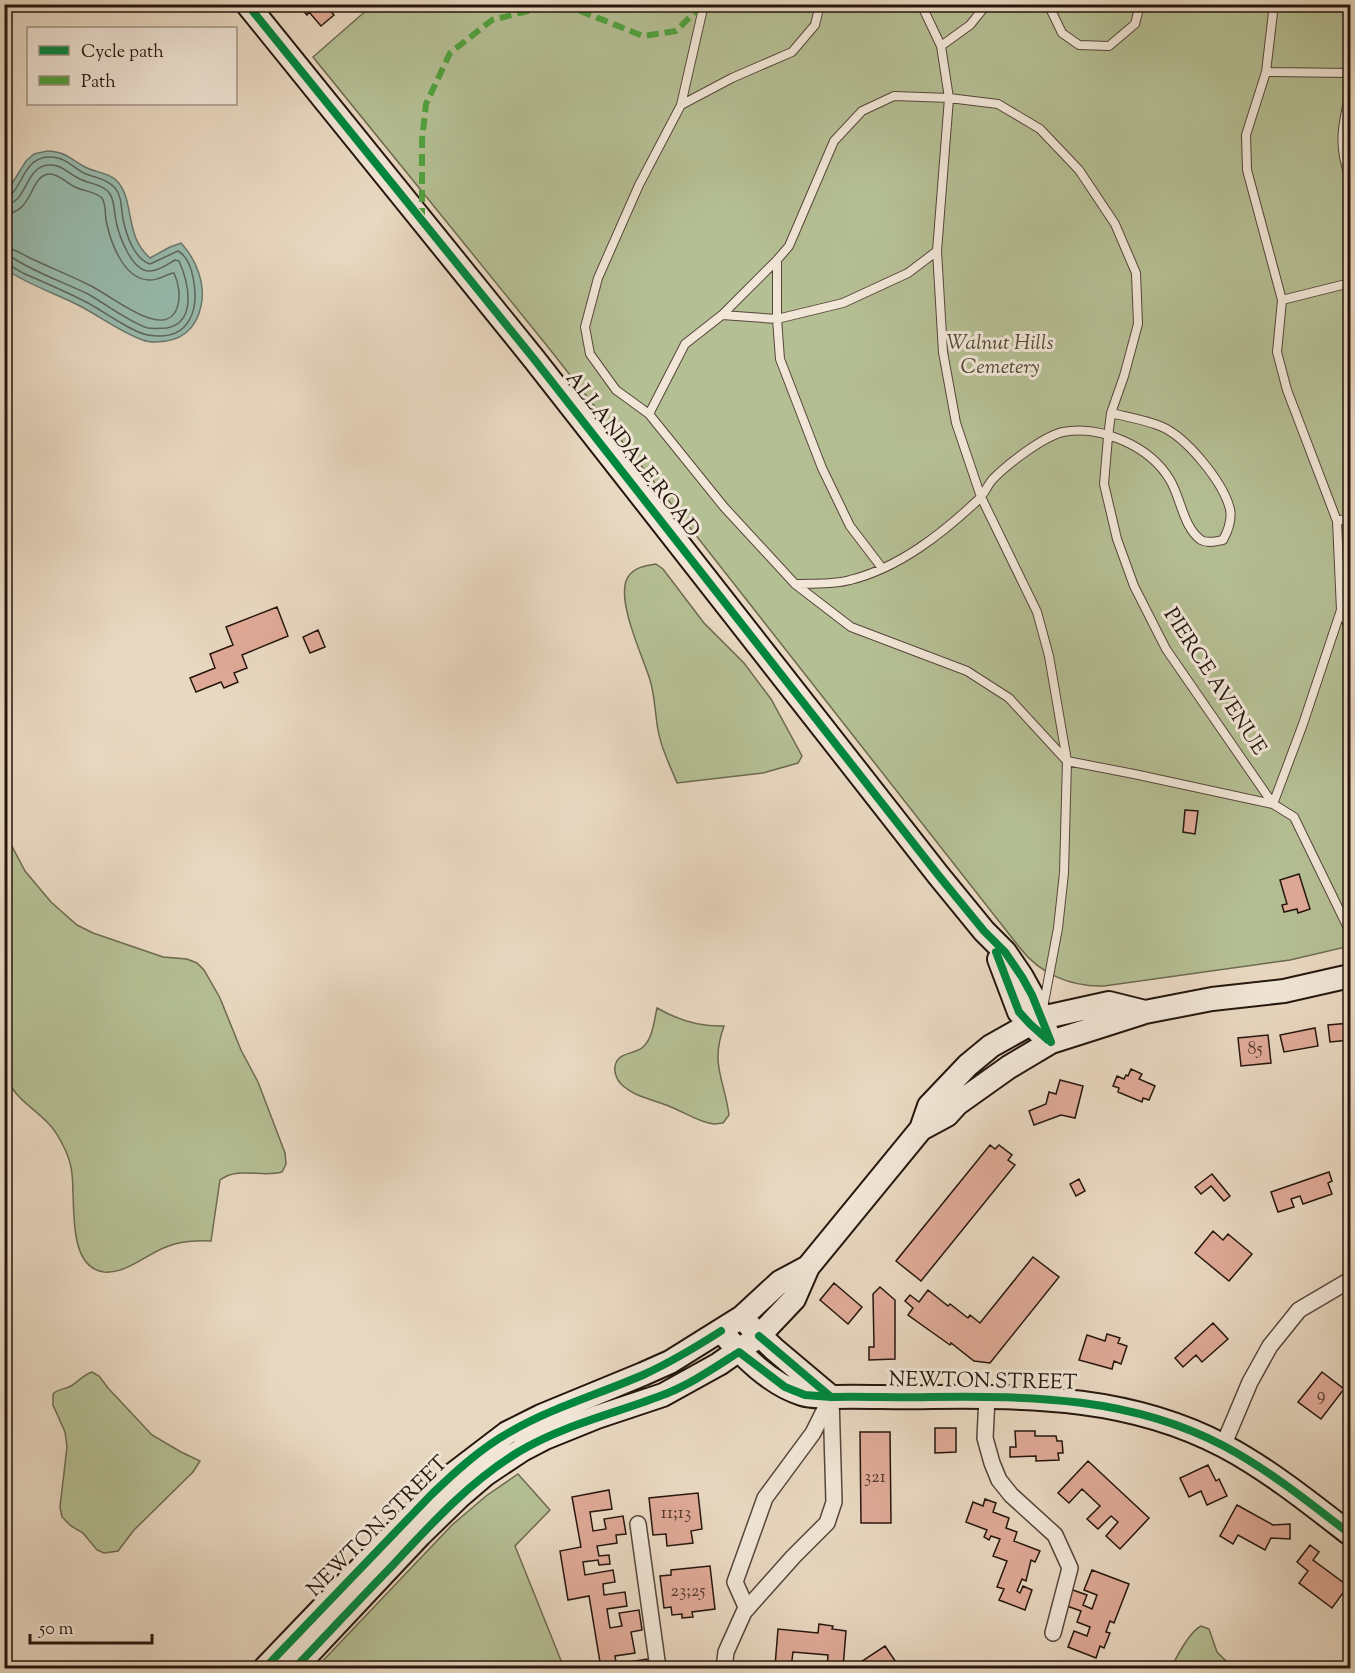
<svg xmlns="http://www.w3.org/2000/svg" width="1355" height="1673" font-family="'Sorts Mill Goudy',serif">
	<style>
		.green { fill: #b5bf94; stroke: #6d6a50; stroke-width: 1.5 }
		.water { fill: #98bbae; stroke: #6a796e; stroke-width: 1.5 }
		.lines { fill: none; stroke-linecap: round; stroke-linejoin: round }
		.shore { stroke: #5e685e; stroke-width: 1.5 }
		.building { fill: #e0aa98; stroke: #25160d; stroke-width: 1.5 }
		.lane-casing { stroke: #56463a; stroke-width: 10 }
		.street-casing { stroke: #56463a; stroke-width: 18 }
		.secondary-casing { stroke: #25160d; stroke-width: 26 }
		.lane { stroke: #f1e6d7; stroke-width: 8 }
		.street { stroke: #f1e6d7; stroke-width: 15 }
		.secondary { stroke: #f1e6d7; stroke-width: 22 }
		.quiet { stroke: #50a13e; stroke-width: 6; stroke-dasharray: 12 6; stroke-linecap: butt }
		.cycleway-casing { stroke: #f1e6d7; stroke-width: 11 }
		.cycleway { stroke: #00873e; stroke-width: 8 }
		.labels { text-anchor: middle; dominant-baseline: central; stroke-width: 6; stroke-linejoin: round; paint-order: stroke }
		.number-label { font-size: 18px; fill: #543b30 }
		.park-label { font-size: 21px; font-style: italic; fill: #504936; stroke: #f1e6d7 }
		.street-label { font-size: 21px; fill: #25160d; stroke: #f1e6d7 }
	</style>
	<rect width="100%" height="100%" fill="#e9d8c1"/>
	<filter id="stains"><feTurbulence type="fractalNoise" baseFrequency=".00333" numOctaves="4"/><feColorMatrix values="0 0 0 0 .2 0 0 0 0 .09 0 0 0 0 .02 0 0 0 .5 -.17"/></filter>
	<radialGradient id="worn" r=".72"><stop offset=".6" stop-color="#630" stop-opacity="0"/><stop offset="1" stop-color="#630" stop-opacity=".3"/></radialGradient>
	<path class="green" d="M365 5H1350V946L1290 960 1104 986C1071 987 1040 974 1020 948L548 347 313 57 368 9Z
		M656 564 663 569 704 623 744 663 771 699 802 756 798 763 763 773 677 783C670 765 661 749 658 730 655 714 655 696 650 680 643 657 618 605 626 581 631 568 643 566 656 564Z
		M5 833 25 871 51 902 77 925 93 933 163 957 187 959 197 963 204 970 220 998 241 1050 258 1082 285 1153 286 1164 282 1172C261 1178 239 1166 220 1180L211 1241C196 1240 180 1241 166 1247 147 1254 126 1274 104 1272 64 1267 77 1194 71 1167 68 1153 58 1133 48 1123 30 1104 13 1099 5 1072Z
		M657 1008C678 1020 700 1027 724 1026 710 1065 724 1078 729 1115L723 1123C722 1123 715 1124 714 1124 700 1123 684 1112 671 1107 655 1100 634 1097 621 1084 616 1079 613 1070 616 1063 620 1052 636 1054 643 1047 653 1038 654 1021 657 1008Z
		M92 1372 99 1376 108 1388 152 1435 181 1452 200 1461 193 1472 134 1530 118 1551 104 1553 97 1550 83 1533 71 1526 62 1517 60 1507 67 1447 65 1432 53 1405V1394C59 1388 64 1390 71 1386 79 1381 83 1375 92 1372Z
		M518 1474 550 1510 515 1546 564 1668H316L452 1525 486 1496Z
		M1201 1626 1209 1629 1217 1652 1233 1668H1171C1177 1656 1189 1632 1201 1626Z"/>
	<path class="water" d="M47 151C67 152 68 158 85 167 94 172 106 172 115 179 136 198 123 235 150 258L170 247 181 243C196 259 206 284 201 306 196 330 180 342 156 342 152 342 147 342 143 340 120 332 100 316 78 305 54 293 27 284 5 269V195L26 161 34 154Z"/>
	<g class="lines">
		<path class="shore" d="M4 198C23 196 21 149 58 158 68 160 76 170 86 174 96 178 107 179 115 188 122 196 121 208 123 219 126 234 134 259 150 264L178 251C187 256 191 267 193 277 200 311 189 342 148 335 133 333 103 311 88 303 67 292 46 283 25 274 18 271 12 265 4 264
			M4 205C28 204 24 166 49 165 61 164 68 173 78 178 88 184 104 184 110 194 115 202 114 213 116 221 119 236 132 272 150 271 159 271 168 264 175 260L179 261C188 281 198 322 167 328 161 328 154 329 148 328 132 324 104 303 88 294 63 282 36 273 13 258L4 257
			M4 214C34 213 29 176 49 174 57 173 66 182 73 186 81 191 95 191 102 198 106 204 105 214 106 220 110 241 123 279 149 280 158 281 166 274 174 273 184 294 181 329 149 318 130 312 111 297 93 287 72 276 51 268 30 258 21 254 15 248 4 248"/>
	</g>
	<path class="building" d="M297 4H325L334 15 321 26 309 12 307 15Z
		M277 607 288 636 242 655 247 668 234 673 238 682 224 688 221 682 196 692 190 678 215 668 210 654 233 645 226 627Z
		M318 630 325 647 310 653 303 637Z
		M1185 810 1198 811 1195 834 1183 832Z
		M1299 874 1310 909 1298 913 1297 909 1284 912 1282 905 1287 904 1280 880Z
		M1350 1023V1040L1330 1042 1328 1025Z
		M1315 1028 1318 1046 1284 1052 1280 1035Z
		M1268 1035 1271 1063 1241 1066 1238 1038Z
		M1131 1069 1142 1074 1139 1079 1155 1086 1149 1100 1143 1098 1142 1102 1118 1092 1119 1088 1113 1086 1117 1076 1124 1079 1126 1075 1128 1076Z
		M1060 1080 1083 1086 1075 1118 1061 1115 1034 1125 1029 1111 1046 1104 1049 1092 1056 1094Z
		M990 1145 995 1149 999 1145 1012 1155 1008 1160 1015 1165 921 1281 896 1261Z
		M1329 1172 1332 1181 1328 1183 1332 1194 1303 1204 1300 1196 1291 1199 1294 1207 1278 1212 1271 1192Z
		M1212 1174 1230 1196 1224 1201 1211 1186 1201 1194 1195 1187Z
		M1079 1179 1085 1191 1076 1196 1070 1184Z
		M1213 1231 1223 1240 1228 1234 1252 1254 1229 1281 1195 1253Z
		M1033 1257 1059 1277 990 1363 974 1361 951 1343 950 1345 908 1315 913 1308 905 1301 910 1295 919 1302 928 1290 948 1306 950 1304 968 1318 970 1315 980 1323Z
		M834 1283 862 1307 848 1324 820 1300Z
		M880 1287 895 1300V1359L869 1360V1347H874L873 1294Z
		M1213 1323 1228 1339 1202 1362 1196 1355 1183 1367 1175 1358Z
		M1107 1334 1120 1338 1118 1343 1127 1346 1121 1364 1114 1361 1112 1369 1079 1360 1087 1335 1105 1341Z
		M1322 1372 1344 1389 1321 1419 1298 1402Z
		M935 1428H956V1452L935 1453Z
		M1015 1431H1035V1436H1056L1057 1441H1062L1063 1453H1058L1059 1460 1036 1461V1456L1010 1457V1447H1016Z
		M860 1432H890L891 1523H861Z
		M1088 1461 1149 1518 1120 1549 1106 1536 1118 1522 1111 1516 1098 1529 1087 1519 1100 1506 1082 1489 1069 1503 1058 1493Z
		M1208 1465 1216 1481 1219 1479 1227 1496 1207 1505 1201 1491 1189 1497 1180 1478Z
		M609 1490 612 1509 590 1512 593 1531 606 1529 604 1519 623 1516 626 1534 616 1535 617 1543 597 1546 599 1556 609 1555 610 1564 599 1565 598 1560 583 1562 585 1575 613 1570 615 1582 603 1584 604 1595 625 1592 627 1606 607 1609 610 1628 622 1626 619 1613 639 1610 642 1630 631 1632 635 1653 615 1656 617 1668H601L589 1596 568 1600 560 1551 581 1547 572 1497Z
		M698 1493 702 1529 691 1531 693 1543 667 1546 666 1534 653 1535 649 1498Z
		M985 1499 996 1503 993 1512 1009 1518 1006 1528 1017 1532 1014 1541 1040 1551 1035 1562 1031 1560 1026 1581 1022 1579 1017 1591 1020 1593 1023 1586 1032 1590 1025 1610 999 1600 1004 1589 997 1587 1007 1561 993 1556 1000 1539 991 1536 989 1540 984 1537 987 1530 966 1522 973 1502 983 1506Z
		M1237 1505 1273 1525 1290 1524V1539L1271 1538 1265 1550 1238 1535 1233 1544 1220 1536Z
		M1310 1545 1319 1552 1313 1560 1348 1586 1332 1608 1299 1583 1308 1571 1297 1562Z
		M710 1566 715 1609 692 1612 693 1617 682 1618V1614L672 1615 671 1607 664 1608 660 1576 671 1575V1570Z
		M1092 1570 1129 1584 1114 1623 1110 1621 1106 1632 1110 1633 1104 1648 1100 1646 1096 1658 1068 1647 1074 1631 1087 1636 1090 1627 1077 1622 1081 1611 1064 1605 1070 1589 1087 1595 1083 1605 1092 1609 1097 1595 1084 1590Z
		M819 1624 833 1626 832 1629 846 1631 843 1668H827L828 1655 793 1652 791 1668H757V1665L775 1666 778 1629 818 1633Z
		M885 1646 900 1668H859L856 1665Z
		M647 1659 649 1668H629L628 1662Z"/>
	<g class="lines">
		<defs>
			<path id="lane" d="M704 4 681 105 639 185 598 278 585 327 590 354 616 390 649 414 724 507 795 584 851 627 967 671 1009 698 1066 760
				M921 4 941 46
				M987 4 970 25 941 46 949 98 937 251 943 352 956 423 981 497 1037 612 1049 656 1067 761 1064 873 1058 928 1043 1008
				M1048 4 1062 33 1079 45 1109 46 1135 24 1140 4
				M1266 72 1350 73
				M1350 94C1342 125 1338 147 1350 178
				M681 105 732 78 792 52 815 25 820 4
				M777 260V319L780 359 822 468 850 526 882 568
				M1282 300 1350 283
				M722 315 777 319 843 303 908 273 937 251
				M649 414 685 344 722 315 777 260 789 246 834 141 862 111 894 96 949 98 998 104 1040 129 1079 170 1115 224 1136 273 1138 324 1124 376 1111 413 1108 437 1104 484 1117 539 1134 586 1166 649 1273 804 1294 817 1350 932
				M1337 521 1350 518
				M795 584C813 583 833 585 850 580 899 568 943 533 979 499 985 493 987 486 992 480 1006 465 1044 436 1063 432 1101 425 1150 446 1170 480 1181 498 1183 527 1201 540 1208 544 1216 541 1223 540 1228 531 1232 519 1230 509 1223 482 1186 436 1160 426 1145 420 1127 417 1111 413
				M1341 610 1350 629
				M1067 761 1134 774 1273 804
				M1273 804 1303 724 1341 610 1337 521 1287 390 1277 352 1282 300 1247 170 1246 135 1266 72 1274 4"/>
			<path id="street" d="M987 1397 985 1438 992 1463 999 1480 1011 1495 1055 1535 1070 1568 1053 1633
				M1223 1446 1250 1382 1270 1346 1299 1310 1350 1280
				M638 1524 658 1668
				M747 1609 735 1582 765 1498 813 1433 830 1399
				M724 1668 726 1652 744 1612 793 1557 827 1523 834 1502 831 1397"/>
			<path id="secondary" d="M247 4 534 359 939 876 984 931 1005 952 1022 977 1032 995 1051 1042
				M999 959 1019 1012 1040 1033
				M921 1129 947 1115 957 1104 1009 1067 1051 1042 1145 1012 1212 999 1284 991 1350 976
				M749 1325 774 1349 831 1397
				M721 1331C743 1356 770 1384 802 1394 811 1397 822 1396 831 1397 864 1396 897 1398 931 1397 1033 1396 1131 1397 1224 1446 1269 1470 1310 1503 1350 1534
				M265 1668 431 1495 452 1475 507 1433 541 1416 643 1374 670 1362 742 1317 780 1282 808 1267
				M295 1668 420 1535 458 1498 486 1474 522 1450 545 1438 597 1417 663 1395 719 1364 759 1336 794 1299 808 1267 921 1129 929 1106 968 1065 991 1046 1041 1018 1109 1003 1145 1012"/>
		</defs>
		<use href="#lane" class="lane-casing"/>
		<use href="#street" class="street-casing"/>
		<use href="#secondary" class="secondary-casing"/>
		<use href="#lane" class="lane"/>
		<use href="#street" class="street"/>
		<use href="#secondary" class="secondary"/>
		<path class="quiet" d="M563 4 643 36 676 31 703 4
			M422 220V140L426 104 450 53 492 20 556 4"/>
		<defs>
			<path id="cycleway" d="M247 4 534 359 939 876 984 931 1005 952 1022 977 1032 995 1051 1042
				M996 952 1019 1012 1030 1024 1048 1040
				M759 1336 831 1397
				M265 1668 431 1495C455 1472 481 1448 510 1432 553 1407 600 1394 645 1374 671 1362 696 1347 721 1331
				M295 1668C327 1634 359 1600 392 1566 431 1524 470 1481 520 1451 564 1425 613 1414 660 1396 688 1386 714 1368 739 1352L785 1387 805 1395 831 1397C864 1396 897 1398 931 1397 1033 1396 1131 1397 1224 1446 1269 1470 1310 1503 1350 1534"/>
		</defs>
		<use href="#cycleway" class="cycleway-casing"/>
		<use href="#cycleway" class="cycleway"/>
	</g>
	<g class="labels">
		<g class="number-label">
			<text x="1255" y="1050">85</text>
			<text x="1321" y="1396">9</text>
			<text x="875" y="1478">321</text>
			<text x="676" y="1514">11;13</text>
			<text x="688" y="1592">23;25</text>
		</g>
		<g class="park-label">
			<text x="1000" y="344">Walnut Hills<tspan x="1000" dy="24">Cemetery</tspan></text>
		</g>
		<g class="street-label">
			<text transform="translate(632 455) rotate(52)">ALLANDALE ROAD</text>
			<text transform="translate(1214 682) rotate(57)">PIERCE AVENUE</text>
			<text transform="translate(983 1382) rotate(1)">NEWTON STREET</text>
			<text transform="translate(378 1527) rotate(-45)">NEWTON STREET</text>
		</g>
	</g>
	<rect width="1355" height="1673" fill="none" stroke="#e9d8c1" stroke-width="24"/>
	<rect x="6" y="6" width="1343" height="1661" fill="none" stroke="#25160d" stroke-width="3"/>
	<rect x="12" y="12" width="1331" height="1649" fill="none" stroke="#25160d" stroke-width="1.5"/>
	<rect x="27" y="27" width="210" height="78" fill="#f1e6d7" stroke="#9f9386" stroke-width="1.5"/>
	<rect x="39" y="46" width="30" height="9" fill="#00873e" stroke="#9f9386" stroke-width="1.5"/>
	<text x="81" y="57" font-size="18" fill="#25160d">Cycle path</text>
	<rect x="39" y="76" width="30" height="9" fill="#50a13e" stroke="#9f9386" stroke-width="1.5"/>
	<text x="81" y="87" font-size="18" fill="#25160d">Path</text>
	<path d="M30 1634v9h122v-9" fill="none" stroke="#25160d" stroke-width="3"/>
	<text x="39" y="1634" font-size="18" fill="#25160d" stroke="#f1e6d7" stroke-width="4.5" paint-order="stroke">50 m</text>
	<rect width="100%" height="100%" filter="url(#stains)"/>
	<rect width="100%" height="100%" fill="url(#worn)"/>
</svg>
